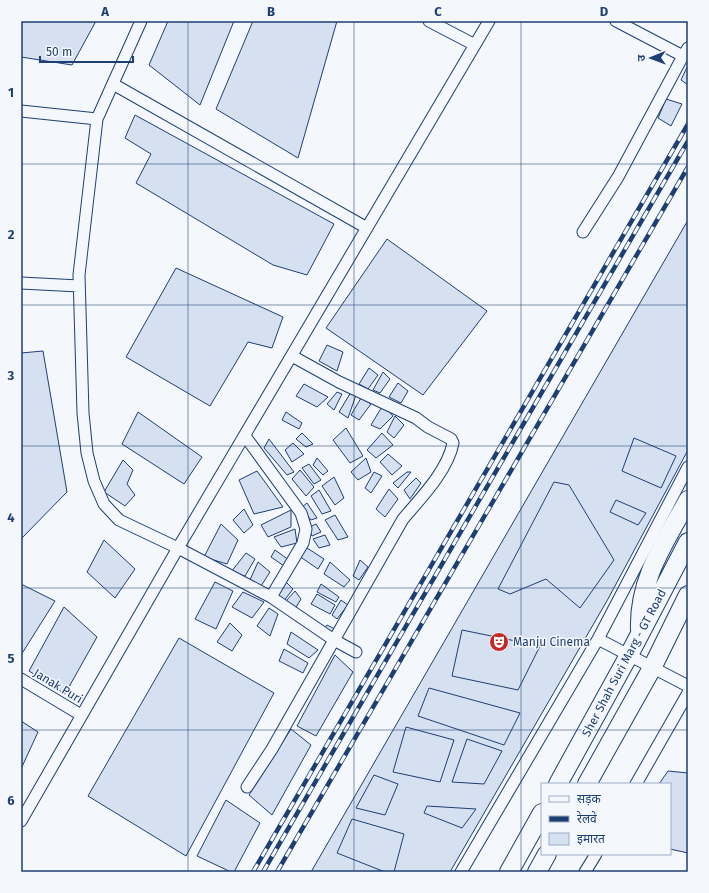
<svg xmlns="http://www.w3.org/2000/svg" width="709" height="893" font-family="'Fira Sans','Noto Sans Devanagari',sans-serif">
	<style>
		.building { fill: #d5e0f0; stroke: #1d3f73 }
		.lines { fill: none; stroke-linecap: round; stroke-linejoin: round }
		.minor-casing { stroke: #1d3f73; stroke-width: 13 }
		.primary-casing { stroke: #1d3f73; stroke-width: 20 }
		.minor { stroke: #f4f7fb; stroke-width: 11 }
		.primary { stroke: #f4f7fb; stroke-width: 18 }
		.rail-casing { stroke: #1d3f73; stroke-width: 4.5 }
		.rail { stroke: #f4f7fb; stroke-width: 3; stroke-dasharray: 9; stroke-linecap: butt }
		.grid { fill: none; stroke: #1d3f73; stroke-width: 1; stroke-opacity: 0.55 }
		.labels { text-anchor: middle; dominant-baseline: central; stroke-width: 3; stroke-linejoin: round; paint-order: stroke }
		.poi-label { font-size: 12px; fill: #1d3f73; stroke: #f4f7fb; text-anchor: start }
		.street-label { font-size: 12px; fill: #1d3f73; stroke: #f4f7fb }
		.neatline { fill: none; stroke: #1d3f73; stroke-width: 1.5 }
		.grid-label { font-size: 13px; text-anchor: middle; font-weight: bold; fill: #1d3f73 }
	</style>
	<rect width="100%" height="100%" fill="#f4f7fb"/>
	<path class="building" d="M21 21H96L72 65 21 57Z
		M168 21H234L200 105 149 65Z
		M253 21H337L298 158 216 109Z
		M687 67 688 68V85L681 80Z
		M666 99 682 104 671 126 658 118Z
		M135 115 334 224 307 275 273 265 136 183 151 154 125 138Z
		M688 220V450L608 599 450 872H311Z
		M387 239 487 311 423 395 326 328Z
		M176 268 283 317 272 348 248 342 210 406 126 357Z
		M327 345 343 352 337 371 319 361Z
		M43 351 67 492 21 539V353Z
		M369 368 378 375 368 389 359 384Z
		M383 372 390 379 380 393 373 390Z
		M398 383 408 391 401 403 389 397Z
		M304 384 328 397 317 407 296 396Z
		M337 392 342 394 334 410 327 404Z
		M351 392 356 395 348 418 339 412Z
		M361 398 371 404 359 420 351 415Z
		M383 405 393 416 380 429 371 425Z
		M138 412 202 457 184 484 122 444Z
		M286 412 302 423 299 429 282 420Z
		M395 416 404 425 394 438 387 432Z
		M346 428 363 456 350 463 333 440Z
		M302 433 313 444 306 447 296 439Z
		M382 433 393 445 376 458 367 450Z
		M634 438 676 456 661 488 622 471Z
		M269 439 294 472 287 475 264 448Z
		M293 443 304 454 292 462 285 450Z
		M388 454 402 466 392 475 380 462Z
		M317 458 328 471 323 475 313 465Z
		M366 458 371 472 358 480 351 472Z
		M123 460 133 470 127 484 135 495 125 506 104 492Z
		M309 464 321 480 314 484 302 468Z
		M300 470 314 487 306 496 292 479Z
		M257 471 283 507 254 514 239 480Z
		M374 472 382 476 371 493 365 488Z
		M407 472H411L398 488 393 483Z
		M334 477 344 498 335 505 322 486Z
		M416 478 421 483 410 499 404 490Z
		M554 482 569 485 614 560 580 608 546 579 510 594 498 589Z
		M389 489 398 499 385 517 376 509Z
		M319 490 331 511 322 514 311 496Z
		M616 500 646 513 638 525 610 512Z
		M307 503 317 518 311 520 301 508Z
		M244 509 253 525 244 533 233 520Z
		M291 510V527L268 537 261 525Z
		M335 515 348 537 338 540 325 520Z
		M221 524 238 540 227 564 204 557Z
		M316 524 321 532 312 536 308 528Z
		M295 529 297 543 281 547 274 537Z
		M325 535 330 545 319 548 313 539Z
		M104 540 135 569 115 598 87 572Z
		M304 546 324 559 318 569 299 556Z
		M275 550 289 560 284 566 271 557Z
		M246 553 255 559 245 576 231 572Z
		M360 560 368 567 359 580 353 576Z
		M258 562 270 572 261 586 249 582Z
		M330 562 350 580 344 587 324 574Z
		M215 582 233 591 216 629 195 619Z
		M286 582 293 589 283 602 277 597Z
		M21 584 55 601 21 655Z
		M321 584 339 597 336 602 317 592Z
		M295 591 301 599 295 609 286 601Z
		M243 592 264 602 252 618 232 607Z
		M317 594 335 605 330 614 311 604Z
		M341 600 348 605 337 619 332 615Z
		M64 607 97 637 65 694 29 671Z
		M269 608 278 614 270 636 257 626Z
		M230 623 242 635 232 651 217 642Z
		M327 625 335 629 331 635 323 630Z
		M462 630 540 646 518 690 452 676Z
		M291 632 318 650 309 658 287 644Z
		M179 638 274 693 186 856 88 796Z
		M284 649 308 663 303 673 279 661Z
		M335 655 353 672 316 736 297 726Z
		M429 688 520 713 504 745 418 716Z
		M21 721 38 732 21 769Z
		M406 727 454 740 440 782 393 772Z
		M291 729 311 745 272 815 249 795Z
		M467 739 502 751 484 784 452 782Z
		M668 771 688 773V853L670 849V784H659Z
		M374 775 398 784 385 815 356 808Z
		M226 800 260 823 234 872H231L197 856Z
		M427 806 476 809 462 828 424 813Z
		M352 819 404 834 394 872H385L337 853Z"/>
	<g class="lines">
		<defs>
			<path id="minor" d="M141 21 97 119 79 275 83 413 87 453 94 481 104 504 119 520 178 548 271 597 334 640 356 652
				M429 21 475 45
				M616 21 683 56 688 48
				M113 84 367 228
				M21 111 97 119
				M583 232 618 177 683 56
				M21 283 79 286
				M245 436 301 513 306 529 303 543 271 597
				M598 639 688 467
				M21 679 81 715
				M636 784 688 693
				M247 787 272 749 403 519C421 498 448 470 453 443L451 439 428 427 416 418 339 382 292 356
				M21 821 178 548 489 21
				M461 872 598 639 688 686
				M585 872 596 854"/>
			<path id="primary" d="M640 630C638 580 665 542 688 500
				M558 784 629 655 688 542
				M587 784 652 668 688 595
				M509 872 542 813
				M537 872 547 854"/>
		</defs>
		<use href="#minor" class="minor-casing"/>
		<use href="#primary" class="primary-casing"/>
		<use href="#minor" class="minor"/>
		<use href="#primary" class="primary"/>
		<defs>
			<path id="rail" d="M253 872 688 124
				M263 872 688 141
				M277 872 688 167"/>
		</defs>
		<use href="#rail" class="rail-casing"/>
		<use href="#rail" class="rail"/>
	</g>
	<path class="grid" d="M188 21V872M354 21V872M521 21V872M21 164H688M21 305H688M21 446H688M21 588H688M21 730H688"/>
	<defs>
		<symbol id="theatre-disc" viewBox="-11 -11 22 22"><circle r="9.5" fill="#c62828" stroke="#f4f7fb"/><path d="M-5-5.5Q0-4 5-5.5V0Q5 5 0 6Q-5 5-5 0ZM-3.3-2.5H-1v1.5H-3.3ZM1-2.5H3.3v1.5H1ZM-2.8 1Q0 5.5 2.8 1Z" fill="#fff"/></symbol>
	</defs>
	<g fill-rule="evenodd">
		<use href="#theatre-disc" x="488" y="631" width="22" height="22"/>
	</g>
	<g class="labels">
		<g class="poi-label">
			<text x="513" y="642">Manju Cinema</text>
		</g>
		<g class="street-label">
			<text transform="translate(624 663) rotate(-62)">Sher Shah Suri Marg - GT Road</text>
			<text transform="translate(58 686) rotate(31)">Janak Puri</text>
		</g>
	</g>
	<rect width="709" height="893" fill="none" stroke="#f4f7fb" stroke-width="44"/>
	<rect x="541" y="783" width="130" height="72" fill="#f4f7fb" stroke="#9eadc5"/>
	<rect x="549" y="796" width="20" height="6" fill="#f4f7fb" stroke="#9eadc5"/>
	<text x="577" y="803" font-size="12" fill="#1d3f73">सड़क</text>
	<rect x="549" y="816" width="20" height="6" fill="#1d3f73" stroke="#9eadc5"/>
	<text x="577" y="823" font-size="12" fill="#1d3f73">रेलवे</text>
	<rect x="549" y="833" width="20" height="12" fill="#d5e0f0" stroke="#9eadc5"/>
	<text x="577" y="843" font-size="12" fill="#1d3f73">इमारत</text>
	<g transform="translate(651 58) rotate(269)" stroke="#f4f7fb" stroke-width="3" paint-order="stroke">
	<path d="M0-3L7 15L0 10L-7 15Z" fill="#1d3f73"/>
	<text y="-6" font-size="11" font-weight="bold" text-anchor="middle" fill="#1d3f73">उ</text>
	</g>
	<path d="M40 56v6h93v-6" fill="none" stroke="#1d3f73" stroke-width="2"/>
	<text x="46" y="56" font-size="12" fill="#1d3f73" stroke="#f4f7fb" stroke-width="3" paint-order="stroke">50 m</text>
	<rect x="22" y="22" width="665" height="849" class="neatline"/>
	<g class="grid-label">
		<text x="105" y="16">A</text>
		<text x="271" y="16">B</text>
		<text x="438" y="16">C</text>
		<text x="604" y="16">D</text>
		<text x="11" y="97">1</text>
		<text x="11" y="239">2</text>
		<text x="11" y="380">3</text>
		<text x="11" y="522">4</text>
		<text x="11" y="663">5</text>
		<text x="11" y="805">6</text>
	</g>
</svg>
